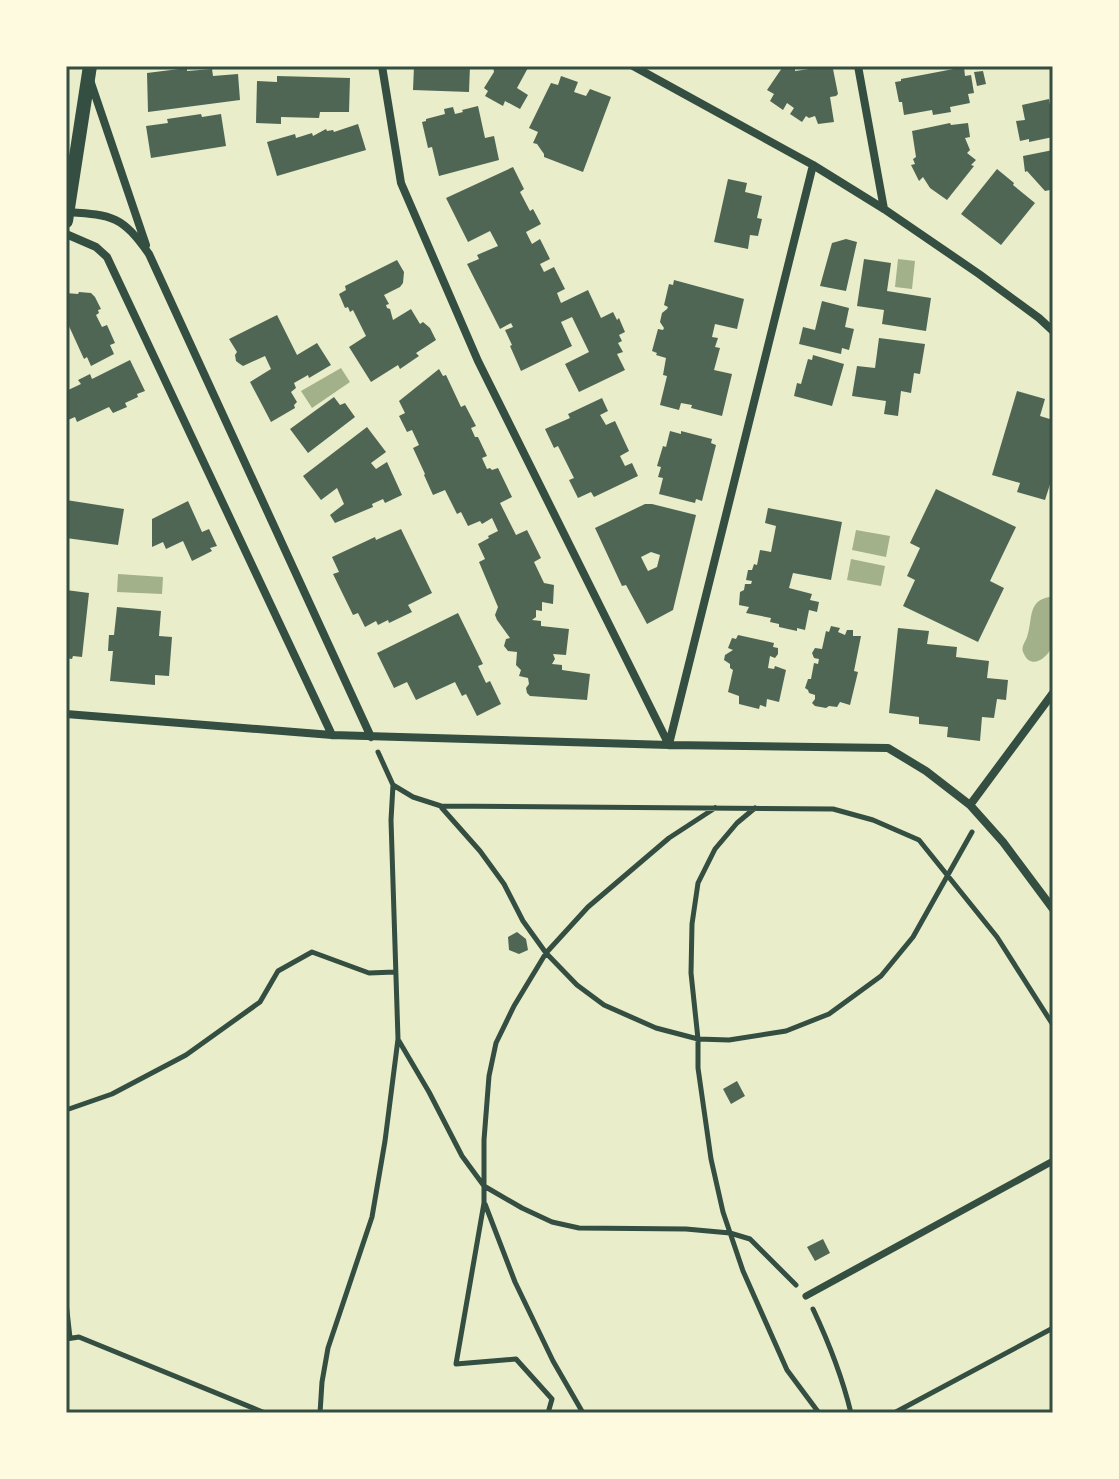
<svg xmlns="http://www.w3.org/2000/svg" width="1119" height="1479" font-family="Arial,sans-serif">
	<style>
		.water { fill: #a3b18a }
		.building { fill: #4f6655; fill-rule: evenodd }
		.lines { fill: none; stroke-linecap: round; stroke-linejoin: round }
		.path { stroke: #344e41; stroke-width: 5 }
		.pedestrian { stroke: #344e41; stroke-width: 7 }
		.minor { stroke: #344e41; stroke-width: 8 }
		.tertiary { stroke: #344e41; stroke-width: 14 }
		.neatline { fill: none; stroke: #344e41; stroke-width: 3 }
	</style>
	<rect width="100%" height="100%" fill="#e9edc9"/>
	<path class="water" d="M898 259 915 261 912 289 895 287Z
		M341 368 350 382 312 408 301 391Z
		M856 530 890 536 886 557 852 550Z
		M851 559 885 566 881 586 847 580Z
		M118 574 163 577 162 594 117 592Z
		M1049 597 1053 598C1053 610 1056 638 1051 648 1047 658 1031 670 1024 654 1020 647 1025 643 1027 637 1033 620 1027 601 1049 597Z"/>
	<path class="building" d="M414 66H470L469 92 413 90Z
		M493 66H529L517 88 528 95 520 109 505 101 503 106 485 96 488 91 484 88 494 72Z
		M795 66V71L831 66 833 69 838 94 836 96 830 97 834 122 818 124 815 116 809 118 806 116 802 122 790 114 794 108 787 103 783 110 770 101 774 94 767 90 782 68Z
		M964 67 965 76 971 75 974 93 968 94 970 103 950 107 951 112 933 115 932 110 904 115 902 102H899L895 82 901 81V79Z
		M187 68V71L212 69 213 76 238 74 240 100 148 112 147 73Z
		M983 71 986 84 977 86 974 72Z
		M277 76 350 78 349 112H320L319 118 281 117V124L256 123 257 81 277 82Z
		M561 76 578 82 574 92 586 96 590 89 611 97 583 172 544 157V154L537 144 533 143 538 132 529 128 551 83 558 85Z
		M1049 99 1050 105 1053 104V137L1029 142V139L1020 141 1016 121 1025 120 1022 105Z
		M478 106 485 138 494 136 499 160 439 176 432 147 428 148 422 122 426 121V119L445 114 444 109 453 107 455 114 463 112 462 110Z
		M201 114 202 117 221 114 226 146 151 158 146 126 168 123 167 119Z
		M950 123 951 125 968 123 970 137 965 138 970 150 967 153 976 160 971 165 974 166 947 200 930 188 923 177 919 181 911 165 915 164 913 159 916 157 912 131Z
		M358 124 366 150 277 176 267 142 295 134 296 138 312 133 313 136 326 129 327 131 333 130 334 132Z
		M1053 150V199H1051L1050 190 1045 191 1027 171 1025 172 1023 156Z
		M513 167 524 189 520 192 530 211 533 209 541 224 526 232 532 244 540 239 550 259 540 264 544 272 554 267 565 289 557 293 561 303 588 290 601 318 613 312 617 320 619 318 625 332 619 335 622 341 618 343 623 352 617 354 625 370 579 392 565 364 589 352 572 317 561 322 572 346 521 371 510 346 512 345 505 330 513 327 511 323 500 329 467 264 479 259 477 255 498 246 490 231 468 242 446 198Z
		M997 169 1014 183 1013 185 1035 203 1001 245 961 214Z
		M728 179 747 183 745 192 762 196 757 218 762 219 758 236 750 235 748 249 714 242Z
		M846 239 857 242 846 291 820 286 832 243Z
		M864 259 891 263 887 291 931 298 926 331 882 324 884 310 857 306Z
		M397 260 404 272 403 283 400 287 384 295 389 304 386 305 387 308 390 309 393 320 411 309 420 324 423 322 430 328 436 340 416 353 419 356 400 369 398 365 371 382 349 347 366 336 353 310 350 312 348 307 345 308 339 294 346 290 345 286Z
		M674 280 744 299 737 329 715 324 712 337 718 338 715 347 720 348 714 370 732 374 722 416 691 408 692 405 681 403 679 410 660 405 667 376 663 375 666 358 656 355 657 353 652 351 658 329 663 330 664 328 660 322 662 313 667 309 668 307 664 305 669 284 673 285Z
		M79 292 91 293 95 297 101 309 98 310 99 313 96 315 102 327 107 325 115 343 110 345 114 354 91 366 87 357 84 359 68 324 66 325V293L78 294Z
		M822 301 849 308 845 327 854 329 849 350 842 348 841 354 799 344 803 327 815 330Z
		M277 315 297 355 317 343 331 365 309 378 308 375 294 383 296 388 291 392 297 402 294 405 295 408 271 422 250 382 271 369 265 356 243 366 240 364 236 361 235 355 237 352 229 339Z
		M879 338 925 344 920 374 914 373 911 393 901 391 898 416 884 414 886 401 852 396 857 366 875 368Z
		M813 355 844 364 832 406 794 396 797 383 801 384 808 359 812 360Z
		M130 360 145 391 137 394 138 397 125 403 127 407 113 413 109 407 77 422 75 417 68 420 66 418V391L81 384 78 380 90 374 92 379Z
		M439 369 443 376 446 375 461 407 465 405 476 426 471 428 475 437H478L487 456 482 458 487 469 490 468 492 470 498 468 512 497 500 503 516 535 527 530 541 558 534 562 544 583 554 585 553 604 542 602V611L536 610V617L532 620 541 621V626L569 629 566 655 553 654 555 659 552 664 562 665V670L590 674 587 700 530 696 527 693 526 688 529 684 528 678 519 676 521 670 516 665 517 652 508 651 504 646 506 639 510 638 497 620 495 615 498 607 479 562 485 559 478 544 489 538 488 536 498 531 492 518 482 524 480 521 468 526 461 512 457 514 445 490 433 495 424 475 425 474 413 448 419 445 412 430 407 432 399 416 405 413 399 401Z
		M1017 391 1045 399 1040 416 1053 420V475L1045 500 1017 492 1020 483 992 475Z
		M334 397 340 405 345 403 355 417 308 453 290 429Z
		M602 398 608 411 600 415 606 425 615 421 629 451 620 456 625 466 632 463 638 476 594 497 591 492 578 498 569 480 574 478 558 446 554 448 545 429 570 418 568 414Z
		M367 427 386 452 371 463 376 469 387 462 402 495 385 503 383 499 372 504 373 507 335 523 330 515 344 504 337 488 321 500 303 476Z
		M670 431 681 434V431L712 439 711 443 716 445 702 501 696 499 695 503 659 494 663 478 658 477 661 467 657 466 663 446 666 447Z
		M936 489 1016 527 990 581 1004 588 978 642 903 606 915 580 907 576 920 548 910 543Z
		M66 500 124 509 118 545 66 538Z
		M188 501 202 532 209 529 217 546 210 548 212 551 192 561 183 541 166 549 163 542 152 547V519Z
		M645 504H652L696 515 673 610 647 624 626 585 622 586 595 528ZM651 552 660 555 657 567 648 571 641 557Z
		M768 508 842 522 831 580 793 573 789 588 812 594 810 600 819 602 817 612 809 610 805 630 797 628V631L779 627V624L770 622 771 618 746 613 749 607 739 605 740 592 744 590 745 584H751L752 581 746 580 748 570H752L754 564 757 565 760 550 771 552 776 526 765 523Z
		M401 529 432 593 408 605 412 612 389 623 388 620 378 625 376 621 365 627 358 613 353 615 333 574 339 572 332 557 375 537 376 540Z
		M66 590 89 593 82 657 73 656 72 659 66 658Z
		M117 607 161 611 159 636 172 637 169 676 155 675V685L110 681 113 651H108L109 635H114Z
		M458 613 483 664 478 666 486 683 490 681 501 704 477 716 466 694 462 696 455 682 416 700 407 682 394 688 377 653Z
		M831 626 840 628 838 632 845 635 847 630H853V636H861L854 671 858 672 850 705 840 702 837 707 829 706 826 708 815 706 812 703 815 699V695L809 693 808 690 805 688 808 679H811L814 663 818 664 819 659 814 658 812 653 815 648 822 649 826 631 829 632Z
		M898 628 929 631 927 644 957 647 956 657 989 661 987 678 1008 680 1006 700 997 699 994 718 982 717 980 741 947 737 948 727 919 724V717L889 713Z
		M738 635 774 643 773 647 778 648V654L775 658 770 656 768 668 774 669 775 666 786 670 779 702 767 699 766 707 760 705 759 709 739 704V696L728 692 733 670 730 668V664L724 660 725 655 733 650 728 648 732 638 736 639Z
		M517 932 526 939 528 950 519 954 509 950 508 937Z
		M737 1081 745 1096 731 1104 723 1089Z
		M823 1239 830 1253 815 1261 807 1247Z"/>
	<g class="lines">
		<path class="path" d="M393 785 413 797 441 806 833 809 873 820 919 840 997 937 1053 1025
			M441 807 480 851 504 884 523 921 546 953 577 985 604 1005 656 1028 698 1039 729 1040 786 1031 829 1014 881 976 913 937 972 832
			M755 808 737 823 715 849 698 883 692 924 691 973 698 1039V1068L711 1159 723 1212 743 1271 787 1370 819 1413
			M399 1041 429 1092 462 1156 484 1186 522 1208 552 1222 579 1228 686 1229 730 1233 750 1239 796 1285
			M66 1110 112 1094 186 1055 260 1002 278 971 312 952 369 973 395 972
			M485 1204 515 1282 553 1361 583 1413
			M66 1302 70 1338
			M813 1309C829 1343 842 1376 851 1413
			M66 1339 79 1337 265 1413
			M320 1413 322 1382 328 1348 372 1217 385 1141 398 1039 391 820 393 785 378 752
			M548 1413 552 1399 516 1359 456 1364 484 1203V1140L489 1076 496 1043 514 1006 546 953 588 907 669 838 715 808
			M894 1413 1053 1328"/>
		<path class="pedestrian" d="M806 1296 1053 1161"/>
		<path class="minor" d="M382 66 401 183 478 361 669 745
			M633 66 813 165 884 209 979 274 1039 318 1053 331
			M858 66 884 209
			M90 80 146 245
			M68 212C113 215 122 216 149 254L371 737
			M66 234 96 247 107 257 332 735
			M66 714 332 735 669 745 888 748 926 771 970 805 1003 842 1053 909
			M669 744 813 165
			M970 805 1053 693"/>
		<path class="tertiary" d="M66 221 90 66"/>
	</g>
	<rect width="1119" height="1479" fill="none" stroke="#fefae0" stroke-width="136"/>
	<rect x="68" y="68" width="983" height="1343" class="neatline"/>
</svg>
